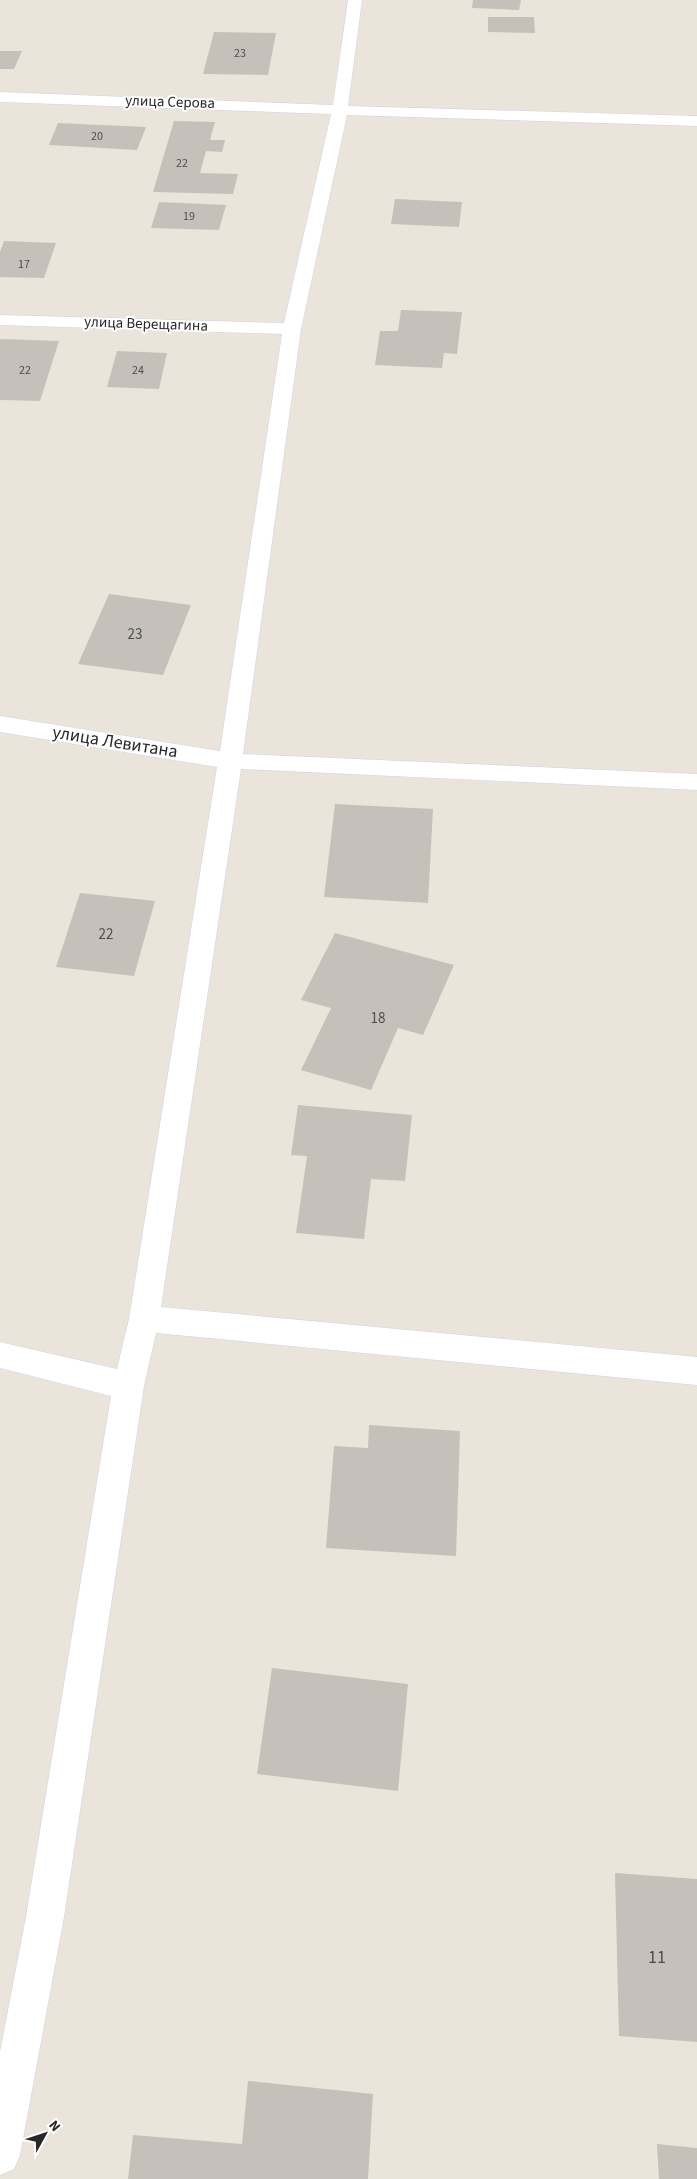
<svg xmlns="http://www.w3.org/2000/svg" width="697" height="2179" font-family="'Source Sans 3',sans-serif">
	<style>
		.building { fill: #c5c1ba }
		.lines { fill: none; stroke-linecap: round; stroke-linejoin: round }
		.street-casing { stroke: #d0d2e0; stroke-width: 1 }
		.street { fill: #fff; fill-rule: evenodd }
		.labels { text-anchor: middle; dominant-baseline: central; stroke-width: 4; stroke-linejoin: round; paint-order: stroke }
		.far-number-label { font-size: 12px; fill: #4f4e4c }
		.far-street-label { font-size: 15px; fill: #282828; stroke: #fff }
		.number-label { font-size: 15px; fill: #4f4e4c }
		.street-label { font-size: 18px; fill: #282828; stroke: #fff }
		.near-number-label { font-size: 18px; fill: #4f4e4c }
	</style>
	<rect width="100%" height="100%" fill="#eae4db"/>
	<path class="building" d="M473 0H521L519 10 472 8Z
		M488 17H534L535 33 488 32Z
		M214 32 276 33 268 75 203 74Z
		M0 51H22L14 69H0Z
		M174 121 215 122 210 140H225L222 152 206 151 200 173 238 174 233 194 153 192Z
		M58 123 146 127 137 150 49 145Z
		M395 199 462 202 459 227 391 224Z
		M159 202 226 205 219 230 151 228Z
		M4 241 56 243 44 278 0 277V252Z
		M401 310 462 312 457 354 444 353 442 368 375 365 380 331H398Z
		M0 339 59 341 40 401 0 400Z
		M117 351 167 353 159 389 107 387Z
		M109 594 191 605 163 675 78 664Z
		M335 804 433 809 428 903 324 897Z
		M80 893 155 901 134 976 56 967Z
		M335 933 454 965 423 1035 398 1028 371 1090 301 1070 331 1008 301 1000Z
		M298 1105 412 1115 405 1181 371 1179 364 1239 296 1233 307 1156 291 1155Z
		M369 1425 460 1431 456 1556 326 1548 334 1446 368 1448Z
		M272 1668 408 1684 398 1791 257 1774Z
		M615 1873 697 1879V2042L619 2036Z
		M248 2081 373 2094 368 2179H128L133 2135 242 2144Z
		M657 2144 697 2148V2179H659Z"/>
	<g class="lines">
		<defs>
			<path id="street" d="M348 0H362L348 106 697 116V126L347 115 301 329 243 754 697 774V790L241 769 161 1307 697 1357V1385L156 1333 144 1386 64 1917 20 2155 14 2169 0 2175V2052L26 1917 111 1396 0 1368V1342L117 1369 129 1319 217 767 0 732V716L220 751 282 334 0 325V315L284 323 331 114 0 102V92L333 105Z"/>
		</defs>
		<use href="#street" class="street-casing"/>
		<use href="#street" class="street"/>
	</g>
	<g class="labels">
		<g class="far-number-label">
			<text x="240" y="53">23</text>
			<text x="97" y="136">20</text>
			<text x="182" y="163">22</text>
			<text x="189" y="216">19</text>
			<text x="24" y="264">17</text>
			<text x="25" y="370">22</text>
			<text x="138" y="370">24</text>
		</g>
		<g class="far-street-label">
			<text transform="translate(170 102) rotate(2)">улица Серова</text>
			<text transform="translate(146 324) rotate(2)">улица Верещагина</text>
		</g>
		<g class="number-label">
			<text x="135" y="634">23</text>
			<text x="106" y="934">22</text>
			<text x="378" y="1018">18</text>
		</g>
		<g class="street-label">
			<text transform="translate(115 742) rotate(9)">улица Левитана</text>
		</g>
		<g class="near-number-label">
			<text x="657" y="1957">11</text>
		</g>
	</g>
	<g transform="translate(45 2134) rotate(50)" stroke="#ffffff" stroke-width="4" paint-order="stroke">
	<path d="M0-4L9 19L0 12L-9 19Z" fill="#282828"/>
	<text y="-8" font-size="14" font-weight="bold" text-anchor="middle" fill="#282828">N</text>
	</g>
</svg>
